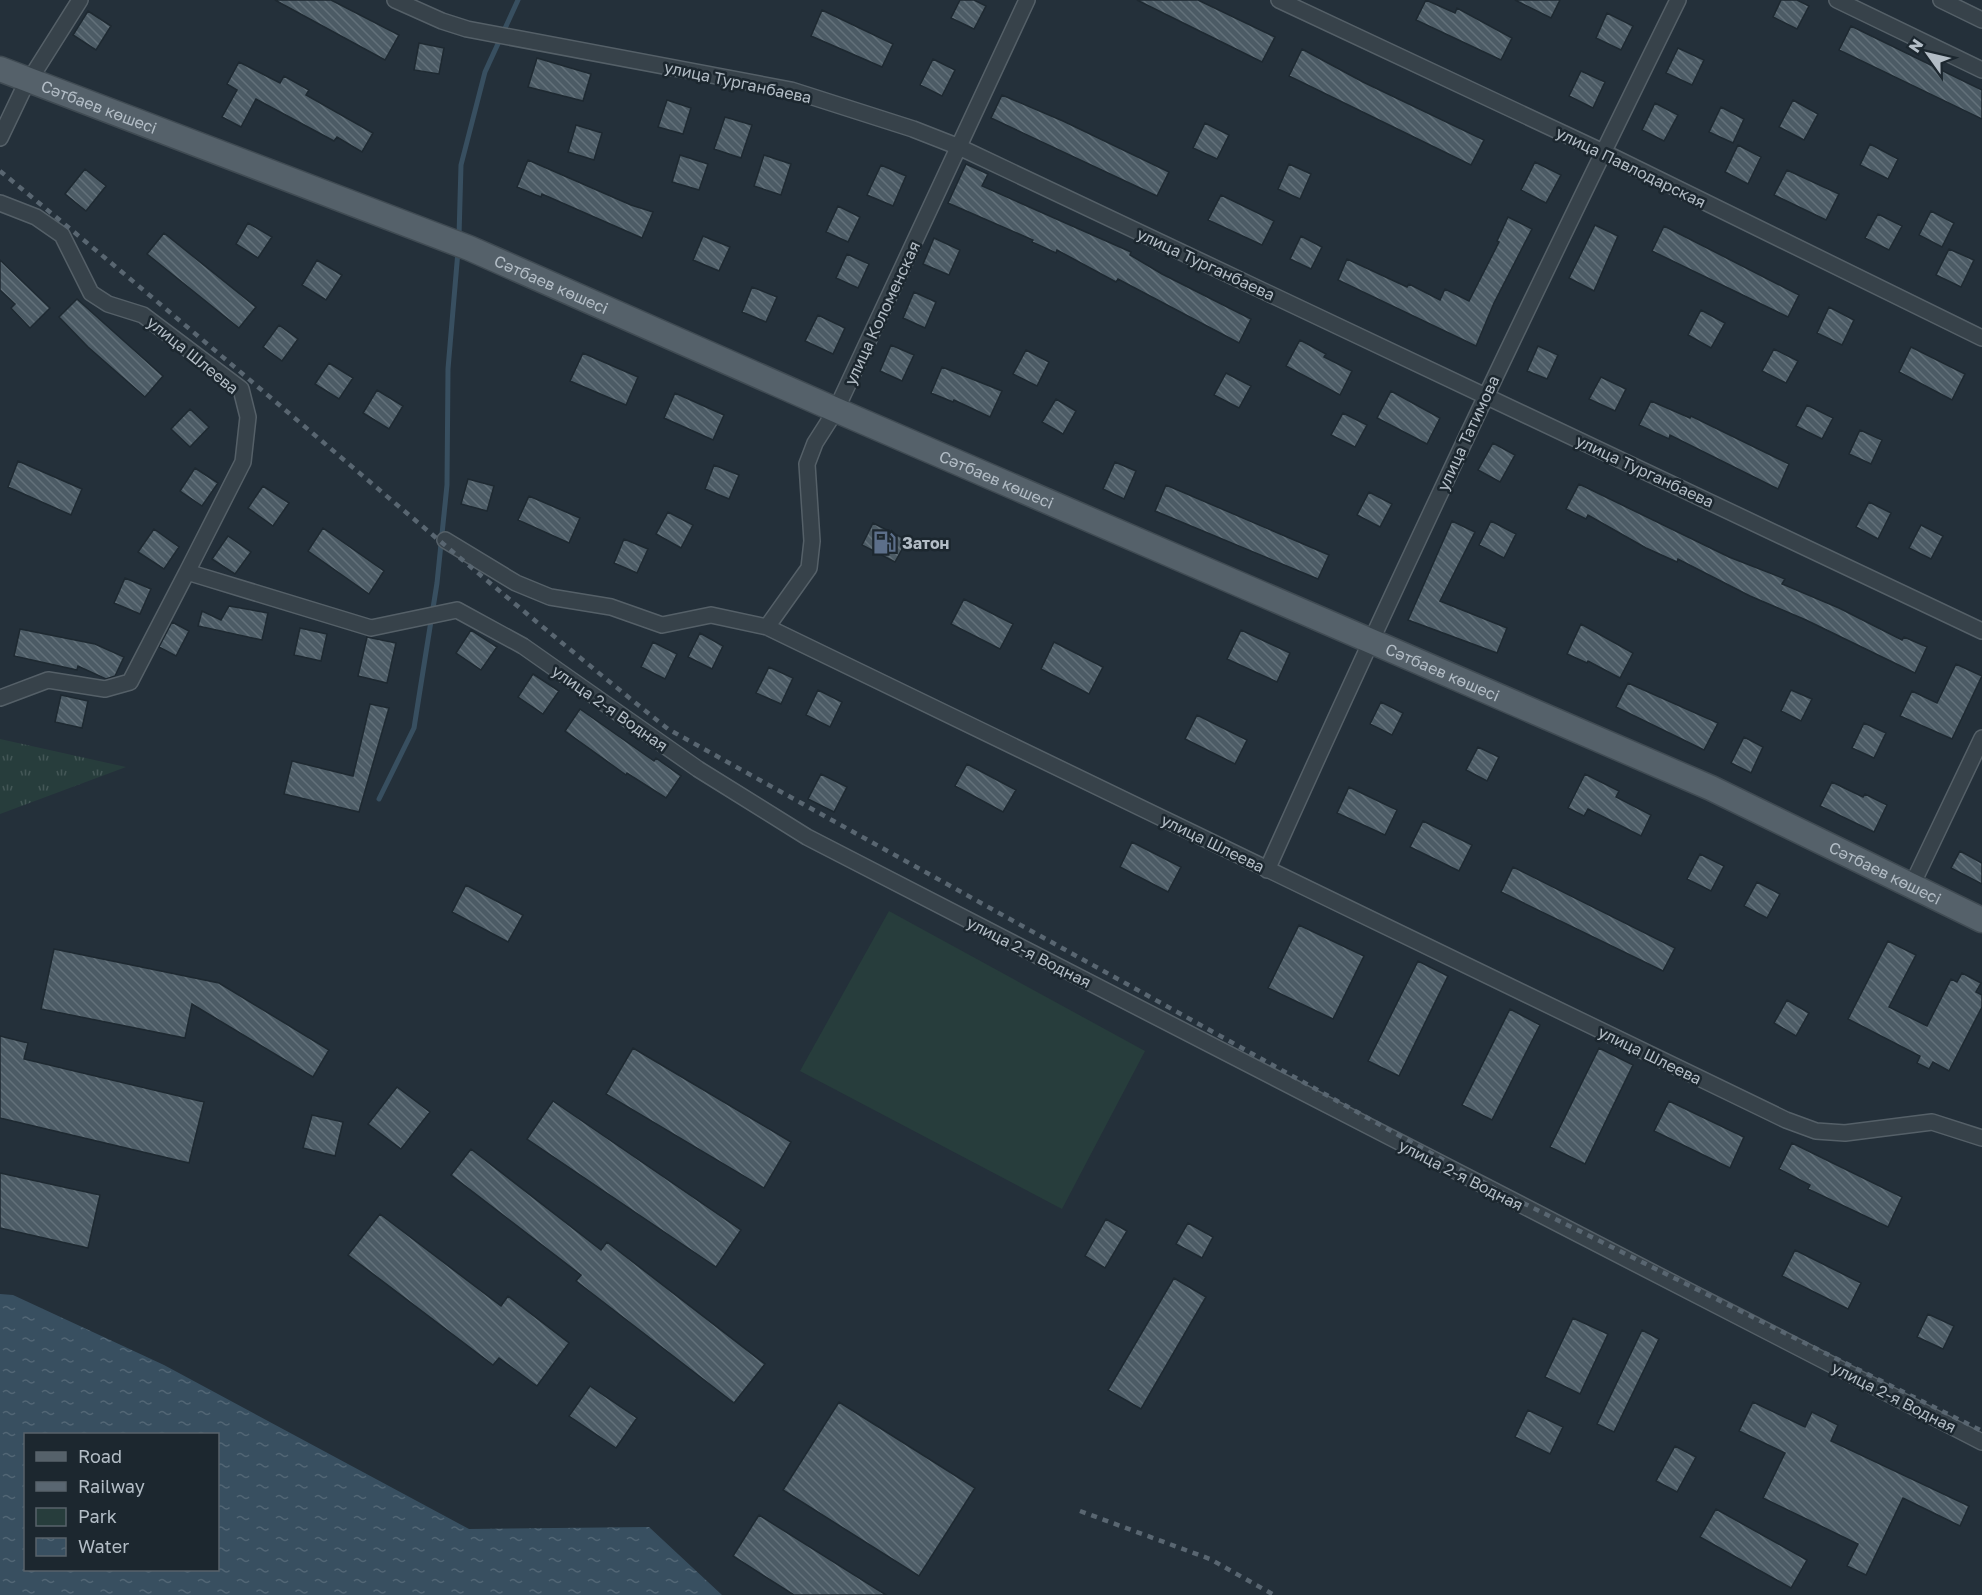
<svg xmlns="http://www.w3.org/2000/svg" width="1982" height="1595" font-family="'Golos Text',sans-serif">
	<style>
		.grass { fill: url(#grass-tufts) }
		.park { fill: #273d3c }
		.water { fill: url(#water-ripples); fill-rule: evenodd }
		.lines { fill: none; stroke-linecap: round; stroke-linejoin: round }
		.stream { stroke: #384f60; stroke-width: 5 }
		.building { fill: url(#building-back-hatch); stroke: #1e2931; stroke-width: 1.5 }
		.minor-casing { stroke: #556068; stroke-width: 18 }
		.primary-casing { stroke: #404b53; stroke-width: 27 }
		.minor { stroke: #37424a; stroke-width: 15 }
		.primary { stroke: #55616a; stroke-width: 24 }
		.rail { stroke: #596671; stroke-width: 4.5; stroke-dasharray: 6 6; stroke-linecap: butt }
		.labels { text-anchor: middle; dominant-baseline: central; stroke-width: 5; stroke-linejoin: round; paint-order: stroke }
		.street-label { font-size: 16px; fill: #b3bdc6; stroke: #1c272f }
		.poi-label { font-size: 16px; font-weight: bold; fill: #b3bdc6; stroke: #1c272f; text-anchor: start }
	</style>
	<defs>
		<pattern id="grass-tufts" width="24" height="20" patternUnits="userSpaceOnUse" patternTransform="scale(1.5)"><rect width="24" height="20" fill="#273d3c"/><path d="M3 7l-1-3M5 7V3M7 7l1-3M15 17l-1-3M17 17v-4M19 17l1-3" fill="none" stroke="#445757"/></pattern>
		<pattern id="water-ripples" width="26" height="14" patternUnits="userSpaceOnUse" patternTransform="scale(1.5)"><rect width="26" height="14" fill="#384f60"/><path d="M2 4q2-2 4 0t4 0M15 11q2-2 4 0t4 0" fill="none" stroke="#526675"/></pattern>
		<pattern id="building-back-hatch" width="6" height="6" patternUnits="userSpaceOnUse" patternTransform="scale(1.5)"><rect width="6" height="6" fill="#4c5b65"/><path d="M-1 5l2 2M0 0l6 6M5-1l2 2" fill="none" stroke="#63717a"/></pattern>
	</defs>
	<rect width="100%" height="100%" fill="#24303a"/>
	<path class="grass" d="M0 739 126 767 0 814Z"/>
	<path class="park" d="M889 911 1145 1051 1062 1209 800 1071Z"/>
	<path class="water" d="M0 1294 13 1295 164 1365 469 1529 649 1527 722 1595H0ZM26 1434H218V1570H26Z"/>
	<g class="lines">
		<path class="stream" d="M459 236 461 165 485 72 518 0
			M379 799 414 728 437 583 447 485 448 369 458 251"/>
	</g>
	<path class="building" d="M275 0H331L399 35 385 60Z
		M960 0H974L986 6 974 29 951 18Z
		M1137 0H1198L1275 37 1262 62Z
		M1426 0 1455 13 1457 8 1512 38 1501 60 1416 20Z
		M1515 0H1560L1551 18Z
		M1781 0H1797L1809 6 1797 29 1773 17Z
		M822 10 893 44 882 67 811 36Z
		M88 11 111 26 96 50 73 35Z
		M1607 13 1633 26 1621 50 1596 38Z
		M1851 26 1982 90V119L1839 50Z
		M419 43 444 48 439 74 414 70Z
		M1678 48 1704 60 1692 85 1666 73Z
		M1302 49 1363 82 1484 140 1471 165 1289 76Z
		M537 58 591 74 583 101 528 87Z
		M933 59 955 70 942 96 920 85Z
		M239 62 280 83 284 76 309 90 306 95 373 133 362 152 337 137 334 141 256 99 241 127 222 117 237 90 227 84Z
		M1581 71 1605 82 1593 108 1569 96Z
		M1002 95 1063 121 1169 172 1157 196 991 118Z
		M667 100 691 108 683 134 658 127Z
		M1793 100 1818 114 1804 140 1779 127Z
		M1655 103 1678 115 1664 141 1642 130Z
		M1721 107 1744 119 1733 143 1709 132Z
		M725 117 752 125 741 158 714 149Z
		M1205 123 1229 135 1217 159 1193 148Z
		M576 125 602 133 594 160 568 152Z
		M1870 144 1898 159 1888 179 1860 165Z
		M1738 145 1761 157 1748 184 1725 172Z
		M680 155 708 164 699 190 672 182Z
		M764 155 791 164 781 195 754 186Z
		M528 160 631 205 653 212 642 238 542 194 541 197 517 187Z
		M1535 162 1561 175 1546 203 1521 190Z
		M966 164 988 174 982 186 1131 252 1130 255 1162 274 1251 319 1239 343 1118 279 1116 282 1057 250 1056 253 1032 242 1033 240 948 203Z
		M1289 164 1311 174 1300 199 1278 189Z
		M881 165 906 176 893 206 867 195Z
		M85 169 106 186 86 211 65 194Z
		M1787 170 1839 194 1826 220 1774 195Z
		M1221 195 1274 221 1262 245 1208 220Z
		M838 206 860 217 848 242 826 232Z
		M1931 211 1954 223 1942 247 1919 235Z
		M1878 214 1902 226 1889 250 1865 238Z
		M1508 217 1532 229 1494 303 1476 346 1338 280 1347 259 1407 287 1409 284 1440 300 1445 289 1469 301 1499 242 1497 241Z
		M248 223 272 237 258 258 236 244Z
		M1595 225 1618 236 1594 291 1569 278Z
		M1664 226 1799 295 1788 317 1652 251Z
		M164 233 256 307 239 328 147 254Z
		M703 236 730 247 719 271 693 260Z
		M1301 236 1322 247 1311 269 1290 259Z
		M934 238 960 250 949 275 923 264Z
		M1949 249 1974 260 1961 287 1936 275Z
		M847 254 869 264 858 288 836 278Z
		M0 260 50 308 30 328 11 308 15 304 0 290Z
		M317 260 342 275 326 300 302 285Z
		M752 287 777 297 766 322 742 312Z
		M914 292 936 302 925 328 903 318Z
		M77 299 163 376 145 397 88 347 59 317Z
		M1829 307 1854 320 1842 345 1817 333Z
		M1701 310 1725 323 1711 348 1688 335Z
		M818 315 845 328 833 354 805 341Z
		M279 325 298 339 282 361 263 347Z
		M1300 340 1326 354 1324 357 1352 371 1340 395 1286 366Z
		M891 345 914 355 902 381 880 371Z
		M1538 346 1558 355 1547 379 1527 371Z
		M1911 347 1965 374 1952 400 1899 372Z
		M1774 349 1798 361 1786 383 1762 371Z
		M1026 350 1049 362 1037 386 1013 374Z
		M583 353 638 377 626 405 570 381Z
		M329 363 353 378 339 399 315 384Z
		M942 367 1002 391 990 417 954 400 953 402 931 393Z
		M1226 373 1251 386 1239 408 1214 395Z
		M1601 377 1626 389 1615 411 1589 399Z
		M377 390 403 406 389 429 363 413Z
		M1391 391 1440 418 1427 444 1377 418Z
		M675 393 724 415 713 440 664 418Z
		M1056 399 1076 411 1063 434 1042 422Z
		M1651 401 1690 418 1691 416 1789 464 1778 489 1670 435 1669 439 1639 425Z
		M1807 405 1833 418 1822 439 1796 426Z
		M190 409 209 427 190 447 171 429Z
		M1343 413 1367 425 1355 447 1331 435Z
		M1860 430 1882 440 1871 464 1849 454Z
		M1493 443 1515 455 1500 482 1478 470Z
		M18 461 82 489 71 515 8 487Z
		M1115 462 1136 471 1124 499 1103 489Z
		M714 465 739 475 729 499 705 489Z
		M195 468 218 483 202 506 180 491Z
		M468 479 494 486 487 511 461 504Z
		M1579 484 1729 557 1785 579 1782 584 1839 608 1902 640 1904 637 1927 647 1915 673 1806 620 1750 596 1678 559 1677 562 1646 548 1588 515 1586 519 1566 509Z
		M1166 485 1329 555 1318 579 1155 511Z
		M263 486 289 503 273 526 248 508Z
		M1369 492 1392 504 1380 527 1357 515Z
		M529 496 580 518 569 543 518 520Z
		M1869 502 1891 513 1878 539 1856 527Z
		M668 512 693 525 681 548 656 534Z
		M1452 521 1475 532 1440 601 1507 628 1497 653 1408 620Z
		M1491 521 1516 534 1504 558 1479 545Z
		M873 523 907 540 895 562 862 545Z
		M1921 525 1943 536 1931 559 1909 548Z
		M323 528 384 571 369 594 308 551Z
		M154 529 179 547 164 569 138 552Z
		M228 536 251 552 235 574 212 559Z
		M624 539 648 549 637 573 614 563Z
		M125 578 151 589 140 614 114 603Z
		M964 599 1013 624 1000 649 951 624Z
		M229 606 268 613 262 640 198 626 202 611 221 620Z
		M172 622 189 631 176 656 159 647Z
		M1581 624 1633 653 1620 678 1588 661 1587 663 1567 654Z
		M300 628 327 634 321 661 294 655Z
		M20 629 95 644 124 657 115 676 106 679 78 666 77 670 14 656Z
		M471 630 497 647 481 670 456 653Z
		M1241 630 1290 653 1277 682 1227 659Z
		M700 633 723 646 712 669 688 657Z
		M367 637 396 643 387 683 358 676Z
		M653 642 677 654 665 679 641 667Z
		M1054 642 1103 667 1089 694 1041 669Z
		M1956 664 1982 676 1952 739 1900 716 1912 691 1937 703Z
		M769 667 793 678 781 704 756 693Z
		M533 674 559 691 543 714 518 697Z
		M1628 683 1718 723 1704 750 1616 707Z
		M818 690 842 702 830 727 806 715Z
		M1791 690 1812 699 1801 721 1781 711Z
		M61 695 88 701 82 728 55 722Z
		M1381 702 1403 713 1392 735 1370 724Z
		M370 704 389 708 359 812 284 794 292 761 353 776Z
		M580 709 654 761 656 758 681 776 666 798 627 773 626 775 565 731Z
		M1197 715 1247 740 1235 764 1185 739Z
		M1864 723 1886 733 1874 758 1852 748Z
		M1744 737 1763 747 1751 773 1731 763Z
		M1478 747 1499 757 1487 781 1466 770Z
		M967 764 1016 790 1003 812 955 786Z
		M821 774 847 787 834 812 808 799Z
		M1585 774 1619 791 1616 797 1651 815 1641 836 1588 809 1584 816 1568 808Z
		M1832 782 1863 797 1865 794 1887 805 1874 832 1820 806Z
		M1349 787 1397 810 1385 835 1337 813Z
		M1423 821 1472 845 1459 871 1410 847Z
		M1132 842 1181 867 1168 892 1120 867Z
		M1960 851 1982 863V884L1951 868Z
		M1700 854 1724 866 1711 891 1687 879Z
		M1513 867 1675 948 1663 971 1501 892Z
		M1757 882 1780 894 1767 918 1744 906Z
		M466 885 523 915 508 942 452 912Z
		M1299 925 1364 956 1333 1019 1268 988Z
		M1888 941 1916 955 1889 1007 1927 1026 1951 979 1957 982 1962 973 1981 983 1976 992 1982 995V1007L1949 1071 1933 1062 1929 1069 1917 1063 1920 1056 1848 1019Z
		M54 949 219 983 329 1050 313 1077 192 1004 185 1038 41 1009Z
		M1418 961 1448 976 1399 1076 1368 1061Z
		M1787 1000 1809 1013 1796 1036 1774 1023Z
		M1510 1009 1540 1025 1492 1120 1462 1105Z
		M0 1036 28 1043 24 1059 204 1102 189 1163 0 1118Z
		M633 1048 791 1142 764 1188 606 1094Z
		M1599 1048 1633 1065 1585 1164 1550 1147Z
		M397 1087 430 1112 401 1149 368 1124Z
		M553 1101 741 1230 716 1267 527 1139Z
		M1669 1101 1744 1137 1730 1168 1654 1131Z
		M312 1115 343 1122 335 1156 303 1148Z
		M1792 1143 1902 1197 1888 1227 1808 1189 1810 1185 1779 1169Z
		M471 1149 601 1250 607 1242 765 1364 734 1403 576 1281 581 1275 451 1175Z
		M0 1173 100 1195 88 1248 0 1228Z
		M380 1214 501 1306 508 1296 569 1343 537 1386 499 1358 493 1365 348 1255Z
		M1106 1219 1127 1231 1105 1268 1085 1256Z
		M1188 1223 1213 1237 1202 1258 1176 1244Z
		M1795 1250 1861 1283 1848 1309 1782 1276Z
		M1174 1278 1206 1297 1141 1409 1108 1390Z
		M1928 1314 1954 1326 1943 1349 1917 1337Z
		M1573 1318 1608 1334 1580 1394 1545 1377Z
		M1642 1330 1659 1339 1614 1432 1597 1424Z
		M590 1386 637 1418 616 1448 569 1416Z
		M839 1402 975 1488 919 1576 783 1490Z
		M1753 1402 1805 1427 1812 1412 1838 1425 1831 1441 1969 1506 1960 1526 1903 1498 1866 1575 1847 1566 1858 1544 1763 1498 1785 1453 1739 1431Z
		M1528 1410 1563 1427 1550 1454 1515 1437Z
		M1675 1446 1696 1457 1677 1492 1656 1481Z
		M1716 1509 1807 1560 1791 1588 1700 1537Z
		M759 1515 886 1595H794L733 1556Z"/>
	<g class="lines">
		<defs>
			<path id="minor" d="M395 0 442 21 467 29 791 90 913 129 959 147 1982 631
				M1279 0 1603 152 1982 338
				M1837 0 1982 70
				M1941 0 1982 20
				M0 138 22 92 80 0
				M0 203 36 217 62 235 91 293 108 304 143 315 241 389 248 417 243 462 187 572
				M445 540 516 583 550 597 611 607 662 625 711 615 767 627 1786 1120 1816 1131 1845 1133 1932 1122 1982 1138
				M767 627 809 568 812 541 807 464 815 443 836 410 1027 0
				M0 698 48 680 105 689 130 682 187 572 371 628 457 610 523 646 698 769 807 837 1982 1442
				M1267 870C1398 577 1536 288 1678 0
				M1912 885 1982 738"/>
			<g id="primary">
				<path id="s1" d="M0 69 469 248 836 410 1711 788 1982 920"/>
			</g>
		</defs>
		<use href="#minor" class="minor-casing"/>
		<use href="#primary" class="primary-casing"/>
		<use href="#minor" class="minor"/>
		<use href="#primary" class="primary"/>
		<path class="rail" d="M0 171C225 355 442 548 668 729L1501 1192 1982 1431
			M1080 1511 1210 1559 1274 1595"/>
	</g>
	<defs>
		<symbol id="fuel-bare" viewBox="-9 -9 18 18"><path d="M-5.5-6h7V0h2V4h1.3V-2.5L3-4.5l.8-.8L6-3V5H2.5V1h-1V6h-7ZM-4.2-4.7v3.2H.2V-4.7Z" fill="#5c6f8a" stroke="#1c272f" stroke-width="2.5" paint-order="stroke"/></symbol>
	</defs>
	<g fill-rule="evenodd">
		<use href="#fuel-bare" x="868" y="526" width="33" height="33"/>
	</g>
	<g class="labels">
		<g class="street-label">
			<text transform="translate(738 82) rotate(12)">улица Турганбаева</text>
			<text stroke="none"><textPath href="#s1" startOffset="106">Сәтбаев көшесі</textPath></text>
			<text transform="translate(1631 167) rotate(26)">улица Павлодарская</text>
			<text transform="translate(1206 264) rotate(25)">улица Турганбаева</text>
			<text stroke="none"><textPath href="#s1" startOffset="592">Сәтбаев көшесі</textPath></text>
			<text transform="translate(882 313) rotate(-65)">улица Коломенская</text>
			<text transform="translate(193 355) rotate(39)">улица Шлеева</text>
			<text transform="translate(1468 433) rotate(-65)">улица Татимова</text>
			<text transform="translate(1645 471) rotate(25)">улица Турганбаева</text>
			<text stroke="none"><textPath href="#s1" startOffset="1078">Сәтбаев көшесі</textPath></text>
			<text stroke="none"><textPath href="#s1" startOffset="1564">Сәтбаев көшесі</textPath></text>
			<text transform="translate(610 708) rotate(35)">улица 2-я Водная</text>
			<text transform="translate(1213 843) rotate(26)">улица Шлеева</text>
			<text stroke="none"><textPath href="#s1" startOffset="2050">Сәтбаев көшесі</textPath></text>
			<text transform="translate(1029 952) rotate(27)">улица 2-я Водная</text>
			<text transform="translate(1650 1055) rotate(26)">улица Шлеева</text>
			<text transform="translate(1461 1175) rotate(27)">улица 2-я Водная</text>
			<text transform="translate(1894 1397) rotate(27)">улица 2-я Водная</text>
		</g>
		<g class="poi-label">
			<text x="902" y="543">Затон</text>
		</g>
	</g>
	<rect x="24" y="1433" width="195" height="138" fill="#1c272f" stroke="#58636b" stroke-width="1.5"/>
	<rect x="36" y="1452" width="30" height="9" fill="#55616a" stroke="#58636b" stroke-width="1.5"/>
	<text x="78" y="1463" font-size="18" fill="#b3bdc6">Road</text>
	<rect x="36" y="1482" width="30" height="9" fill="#596671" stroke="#58636b" stroke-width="1.5"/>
	<text x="78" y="1493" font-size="18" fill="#b3bdc6">Railway</text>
	<rect x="36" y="1508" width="30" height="18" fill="#273d3c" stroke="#58636b" stroke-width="1.5"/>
	<text x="78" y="1523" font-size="18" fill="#b3bdc6">Park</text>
	<rect x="36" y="1538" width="30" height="18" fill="url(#water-ripples)" stroke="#58636b" stroke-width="1.5"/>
	<text x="78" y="1553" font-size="18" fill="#b3bdc6">Water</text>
	<g transform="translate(1928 54) rotate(304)" stroke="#1c272f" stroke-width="4.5" paint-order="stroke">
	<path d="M0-4.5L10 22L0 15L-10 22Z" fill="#b3bdc6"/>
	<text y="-9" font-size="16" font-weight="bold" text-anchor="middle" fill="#b3bdc6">N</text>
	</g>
</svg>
